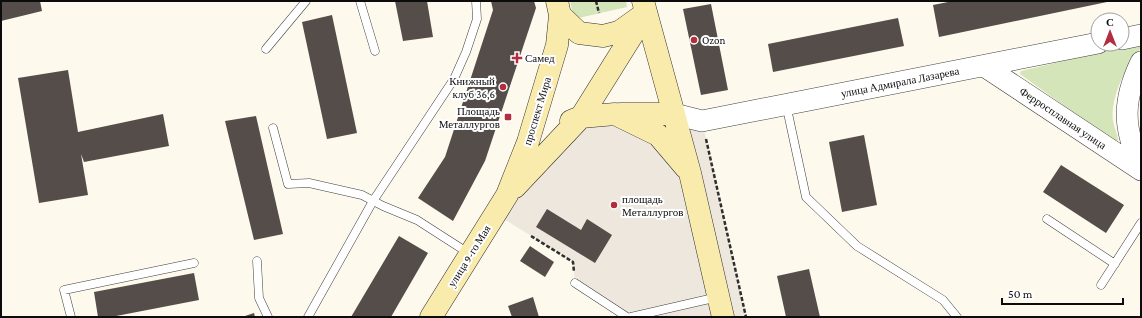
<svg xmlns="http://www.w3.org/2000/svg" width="1142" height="318" font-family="'Crimson Pro',serif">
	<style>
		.green { fill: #d3e5b9 }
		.plaza { fill: #ede7dd }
		.building { fill: #544d49 }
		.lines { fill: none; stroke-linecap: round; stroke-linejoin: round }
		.service-casing { stroke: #3f3f3f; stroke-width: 9 }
		.tertiary-casing { stroke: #3f3f3f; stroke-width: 22 }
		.secondary-casing { stroke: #2e2e2e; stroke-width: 23 }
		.path { stroke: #2e2e2e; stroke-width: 2.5; stroke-dasharray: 4 2; stroke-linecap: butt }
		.service { stroke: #fff; stroke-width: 8 }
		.tertiary { stroke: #fff; stroke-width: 21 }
		.secondary { stroke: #f9ebac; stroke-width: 22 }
		.poi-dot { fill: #b22e3e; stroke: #fff; stroke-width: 1.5 }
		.labels { text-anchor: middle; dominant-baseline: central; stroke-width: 4; stroke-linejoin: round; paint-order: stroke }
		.poi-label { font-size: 11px; fill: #0c0c0c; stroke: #fff; text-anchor: start }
		.street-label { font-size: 11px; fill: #0c0c0c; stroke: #fff }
	</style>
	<rect width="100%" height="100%" fill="#fef9ed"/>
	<path class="green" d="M570 1H626L627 7 574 19Z
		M1139 43 1141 48C1126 65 1110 98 1113 121 1114 127 1117 133 1118 139L1116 143 1020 74 1021 71Z"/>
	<path class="plaza" d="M581 117 702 121 746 317H627L575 283 573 262 496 214Z"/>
	<path class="building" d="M1 1H40L42 11 1 21Z
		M395 1H427L433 37 403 41Z
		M491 1H534L536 8 485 161 453 221 418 198 445 157 493 10Z
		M953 1H1107V2L939 37 933 5Z
		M711 4 728 90 701 95 683 9Z
		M332 15 357 133 327 139 302 22Z
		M898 18 904 46 773 72 768 44Z
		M68 70 78 132 163 114 169 146 84 162 81 154 88 195 39 203 18 78Z
		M256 116 283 234 254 240 225 121Z
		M864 135 877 205 842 212 829 142Z
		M1061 165 1124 205 1106 233 1043 192Z
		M547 209 581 230 587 219 612 235 595 263 536 227Z
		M399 236 428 253 391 317H351Z
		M530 246 554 262 545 277 520 261Z
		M809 269 820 317H786L777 276Z
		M194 273 199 300 111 317H98L94 292Z
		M533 297 539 317H512L508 306Z
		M254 313 255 317H242Z"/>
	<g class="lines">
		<defs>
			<path id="service" d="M360 1 375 51
				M266 49 306 1
				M786 104 806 197 857 246 943 300 957 317
				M273 128 288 184 309 183 362 195 383 206 417 220 470 254
				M1047 219 1115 264
				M257 261 259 298 268 317
				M575 283 627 317
				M1101 285 1141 223
				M71 317 64 290 194 263
				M308 317 373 201 454 79 466 52 477 19 476 1
				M631 317 718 297"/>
			<path id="tertiary" d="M1122 39 1141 35
				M1141 62C1123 99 1122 128 1141 165
				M984 66 1141 170
				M674 114 702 121 1098 43"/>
			<path id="secondary" d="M643 1 690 173 723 317
				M560 15 579 33 603 36 619 32 640 17
				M620 114H674
				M571 121 581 117 615 114 658 135 686 168
				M515 187 581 117 646 13
				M431 317 507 195 528 142 557 45 560 15 557 1"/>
		</defs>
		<use href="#service" class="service-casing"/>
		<use href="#tertiary" class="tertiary-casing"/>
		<use href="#secondary" class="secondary-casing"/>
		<path class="path" d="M596 1 599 13
			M706 139 746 317
			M531 236 573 262 574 272"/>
		<use href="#service" class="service"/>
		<use href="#tertiary" class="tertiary"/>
		<use href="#secondary" class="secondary"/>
	</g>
	<g class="poi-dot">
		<circle cx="694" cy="40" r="4"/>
		<path d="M515 52h4v4h4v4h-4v4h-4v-4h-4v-4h4z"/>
		<circle cx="503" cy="87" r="4"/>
		<rect x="504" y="113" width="8" height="8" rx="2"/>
		<circle cx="614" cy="205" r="4"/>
	</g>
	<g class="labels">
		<g class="poi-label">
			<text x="702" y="40">Ozon</text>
			<text x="525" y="58">Самед</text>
			<text x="495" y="81" text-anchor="end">Книжный<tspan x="495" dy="13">клуб 36,6</tspan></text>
			<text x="500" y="111" text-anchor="end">Площадь<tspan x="500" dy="13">Металлургов</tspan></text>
			<text x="622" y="199">площадь<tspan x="622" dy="13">Металлургов</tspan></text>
		</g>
		<g class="street-label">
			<text transform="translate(900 82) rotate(-11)">улица Адмирала Лазарева</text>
			<text transform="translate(537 111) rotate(-73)">проспект Мира</text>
			<text transform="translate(1063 118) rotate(34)">Ферросплавная улица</text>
			<text transform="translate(469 256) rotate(-58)">улица 9-го Мая</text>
		</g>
	</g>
	<rect width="1142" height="318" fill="none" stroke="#0c0c0c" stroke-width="4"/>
	<g transform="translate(1110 32)"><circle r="19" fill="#ffffff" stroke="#9e9e9e"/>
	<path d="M0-3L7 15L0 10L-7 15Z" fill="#b22e3e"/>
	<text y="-6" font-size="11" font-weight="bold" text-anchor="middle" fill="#0c0c0c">С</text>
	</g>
	<path d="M1002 298v6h121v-6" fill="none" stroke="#0c0c0c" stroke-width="2"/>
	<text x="1008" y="298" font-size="12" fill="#0c0c0c" stroke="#ffffff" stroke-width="3" paint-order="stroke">50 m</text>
</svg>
